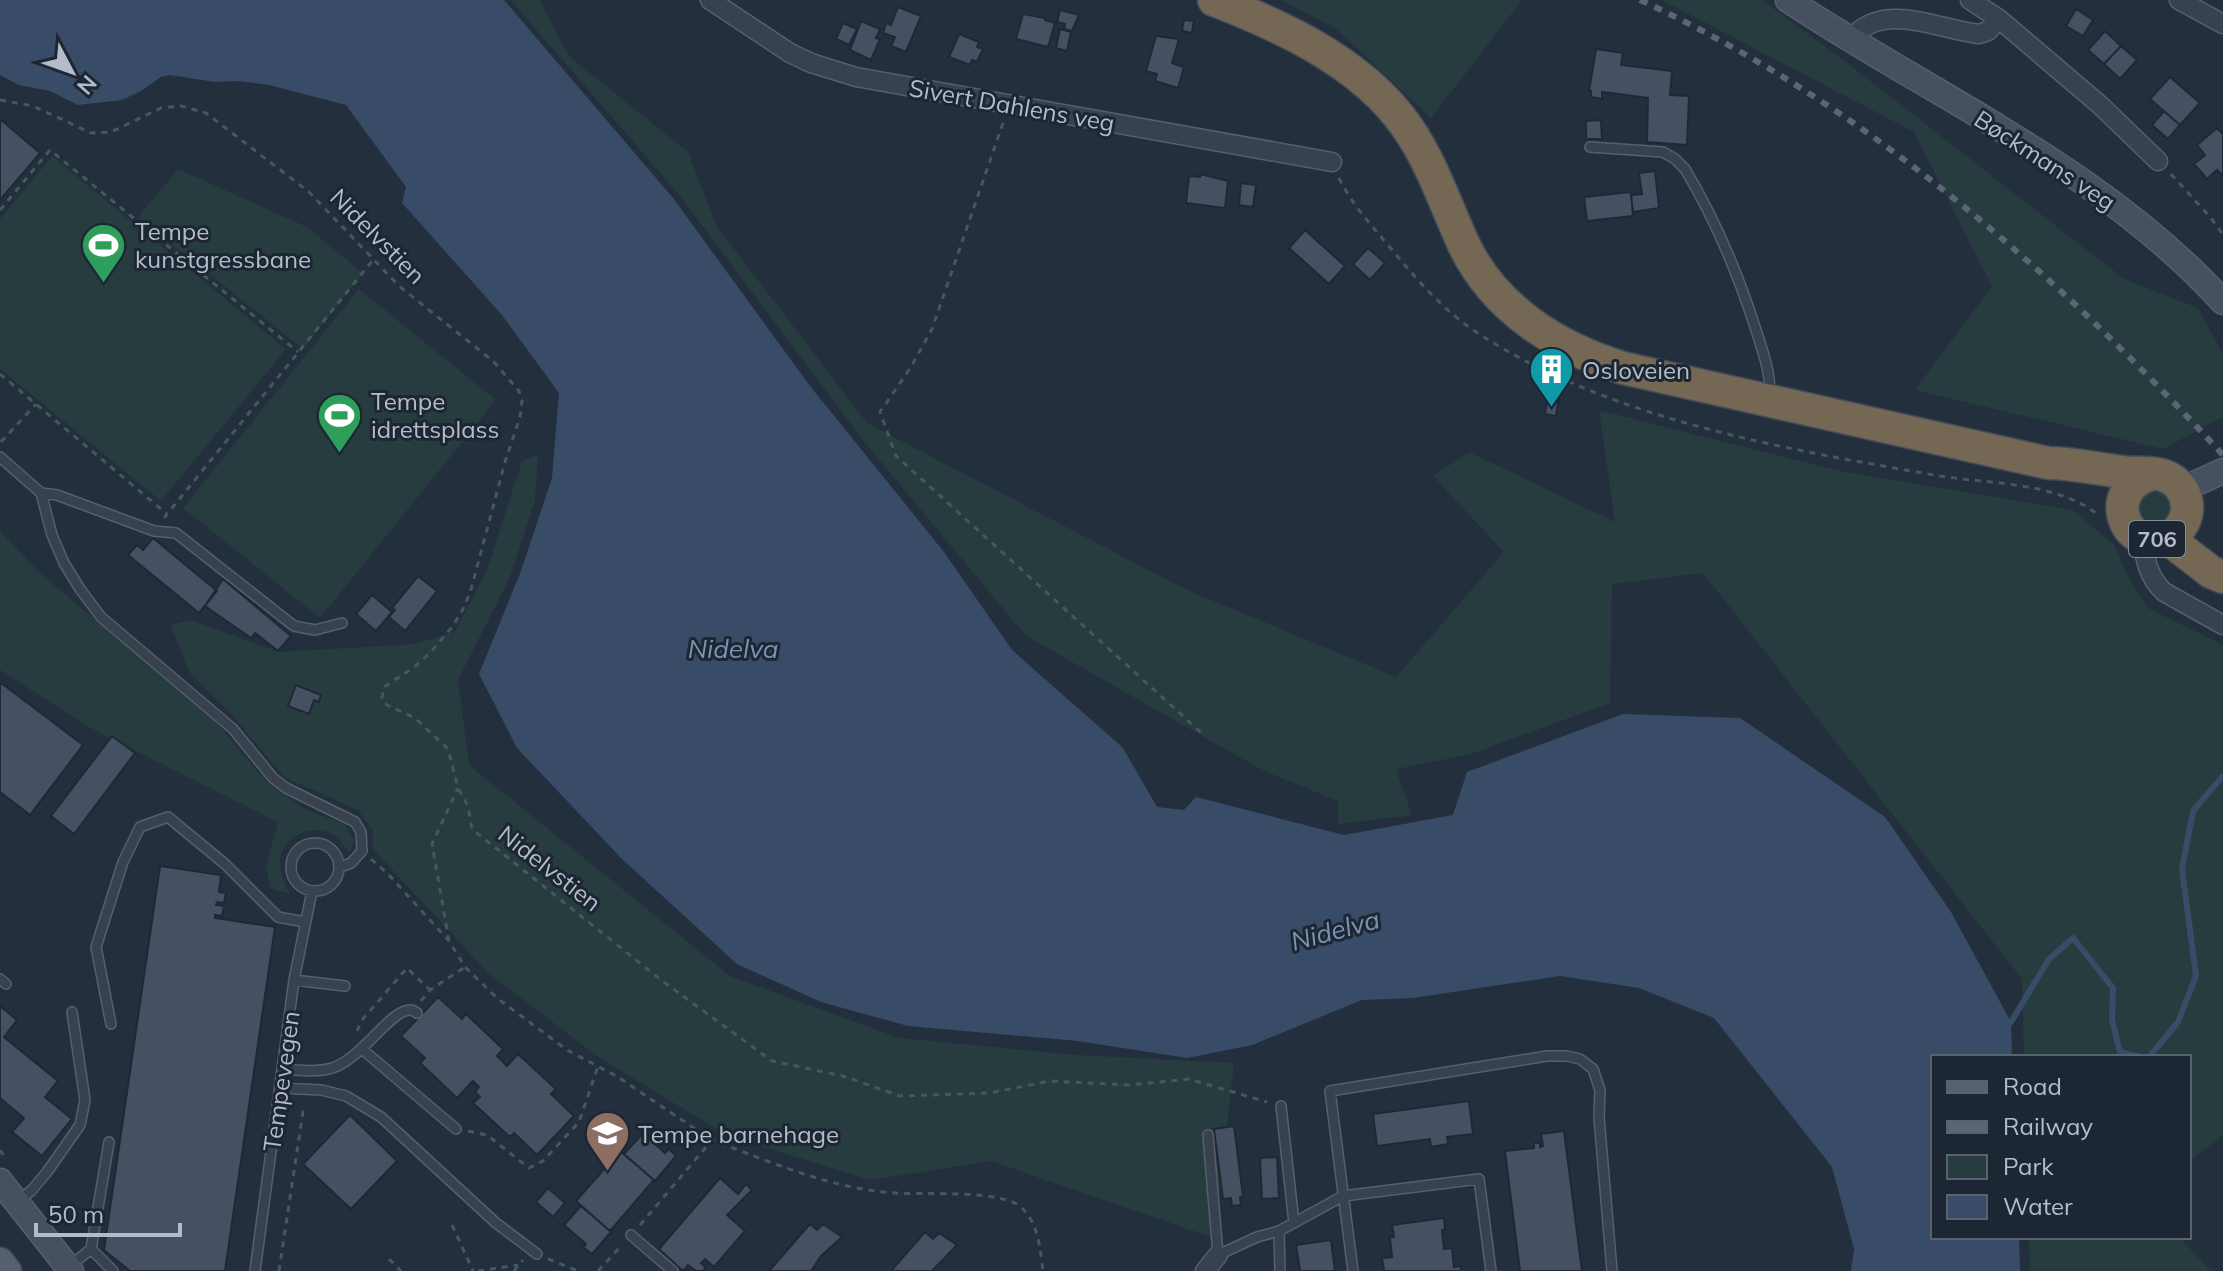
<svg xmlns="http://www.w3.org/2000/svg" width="2223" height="1271" font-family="Mulish,sans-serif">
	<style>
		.green { fill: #263c3f }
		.water { fill: #394c67 }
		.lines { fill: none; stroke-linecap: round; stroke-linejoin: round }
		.stream { stroke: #394c67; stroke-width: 6 }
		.building { fill: #455162; stroke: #1f2835; stroke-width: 2 }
		.lane-casing { stroke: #565f6c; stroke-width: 12 }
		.street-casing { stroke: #565f6c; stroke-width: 21 }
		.secondary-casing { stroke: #565f6c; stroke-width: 27 }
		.primary-casing { stroke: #414a57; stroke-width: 31 }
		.highway-casing { stroke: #434c59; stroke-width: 35 }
		.path { stroke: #44595c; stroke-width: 3; stroke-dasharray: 6 6; stroke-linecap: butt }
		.lane { stroke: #38414e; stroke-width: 9 }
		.street { stroke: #38414e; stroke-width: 18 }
		.secondary { stroke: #465061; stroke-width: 24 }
		.primary { stroke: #56606e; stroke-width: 28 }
		.highway { stroke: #746855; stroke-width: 32 }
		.rail { stroke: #5a6575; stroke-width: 6; stroke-dasharray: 8 8; stroke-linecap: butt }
		.labels { text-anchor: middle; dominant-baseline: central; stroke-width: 6; stroke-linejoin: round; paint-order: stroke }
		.shield { fill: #1d2633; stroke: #878f9c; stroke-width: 2 }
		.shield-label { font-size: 22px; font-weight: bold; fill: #b4bcc9 }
		.street-label { font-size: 24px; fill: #b4bcc9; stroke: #1d2633 }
		.poi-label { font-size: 24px; fill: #b4bcc9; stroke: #1d2633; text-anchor: start }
		.water-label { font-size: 26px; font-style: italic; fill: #7c92b1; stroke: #1d2633 }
	</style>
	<rect width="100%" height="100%" fill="#242f3e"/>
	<path class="green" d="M511 0H539L570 57 688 152 716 225 867 423 1185 589 1396 677 1504 552 1433 476 1469 452 1615 522 1599 410 1839 471 2073 510 2114 545 2132 584 2148 608 2223 645V1135L2189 1162V1057H2024L2022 979 1703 573 1612 584 1610 703 1471 754 1396 769 1412 815 1338 824V801L1266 772 1026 636 866 444 680 196Z
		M1281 0H1522L1431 118 1336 29Z
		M1662 0H1762L1855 69 2124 279 2198 308 2223 354V417L2163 449 1915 390 1992 286 1914 132Z
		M52 156 286 349 161 501 0 369V219Z
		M178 169 307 227 363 273 303 349 138 217Z
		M359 289 496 400 320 618 183 508Z
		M538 454 535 500 510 577 458 680 469 765 730 976 899 1038 1077 1055 1234 1063 1214 1238 991 1161 870 1180 726 1135 597 1056 489 974 373 849V831L358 810 284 777 231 714 189 672 171 625 191 620 279 652 415 644 455 631 486 573 522 461Z
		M2139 507a17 17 0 1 1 34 0a17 17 0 1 1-34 0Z
		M0 531 41 574 210 716 268 783 302 808 344 824 354 839 350 853C344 847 339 838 332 834 311 823 280 837 280 863 280 875 285 884 290 894L270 888 266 866 278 822 94 730 0 670Z
		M2029 1237H2179L2211 1271H2030Z"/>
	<path class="water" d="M0 0H504L673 198 810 386 944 552 1012 650 1123 748 1157 807 1184 810 1196 797 1344 835 1453 815 1467 772 1623 714 1740 718 1885 817 1951 912 2011 1022 2012 1057H1933V1237H2019L2020 1271H1851L1854 1249 1832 1167 1714 1018 1639 988 1560 976 1413 998 1362 1000 1252 1045 1187 1058 1078 1041 908 1026 821 1002 737 964 622 859 517 748 479 674 521 571 552 478 559 393 502 315 402 203 406 187 346 105 269 85 238 81 215 82 170 75 161 77 141 91 122 100 78 105 50 91 19 85 0 75Z"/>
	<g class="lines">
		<path class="stream" d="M2011 1022 2049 959 2073 938 2113 988 2112 1020 2120 1052 2141 1057
			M2149 1057 2178 1022 2196 976 2182 869 2193 811 2222 777"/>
	</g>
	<path class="building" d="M898 7 921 16 906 52 891 46 895 37 883 33 886 23 891 25Z
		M2076 9 2093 20 2083 36 2066 26Z
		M1060 10 1079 15 1072 31 1064 29 1065 24 1057 22Z
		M1023 14 1045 18V20L1055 23 1048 47 1016 39Z
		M1184 20 1194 21 1192 33 1182 31Z
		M861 21 880 29 876 38 880 39 871 60 850 50Z
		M843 23 857 29 849 45 836 39Z
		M1060 29 1071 32 1067 51 1056 48Z
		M2105 31 2121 46 2104 64 2088 50Z
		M959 34 979 42 977 47 983 49 977 62 972 60 970 65 949 57Z
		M1156 36 1179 39 1172 63 1184 67 1178 88 1155 81 1157 74 1146 71Z
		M2121 46 2137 60 2120 79 2104 64Z
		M1596 49 1623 53 1621 65 1672 71 1670 95 1689 96 1687 145 1647 142 1648 98 1602 92V99L1591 97V91H1589Z
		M2170 77 2200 103 2180 125 2150 99Z
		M2164 111 2180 125 2168 139 2152 125Z
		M0 119 40 153 0 200Z
		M1601 120 1602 139H1586V121Z
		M2217 128 2223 134V176L2217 170 2207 179 2194 164 2205 155 2197 145Z
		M1655 171 1659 208 1633 212 1631 195 1642 194 1639 173Z
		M1200 174 1228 181 1225 208 1186 203 1189 176 1200 177Z
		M1241 183 1256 185 1253 207 1239 205Z
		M1631 192 1633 216 1587 221 1584 197Z
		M1305 230 1345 266 1329 284 1289 248Z
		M1368 248 1385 263 1370 280 1353 264Z
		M1548 394 1559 396 1556 416 1545 414Z
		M153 538 217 591 199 613 128 555 137 545 143 550Z
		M418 576 437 591 405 631 389 617 395 610 392 608Z
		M223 579 291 636 278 651 255 633 251 638 205 606Z
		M372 595 392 612 376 631 356 614Z
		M0 682 83 745 30 815 0 792Z
		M296 685 321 695 319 702 314 700 309 714 288 706Z
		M112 736 135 753 74 834 51 816Z
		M160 866 221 875 219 892 226 893 224 903 217 902 216 905 224 906 222 916 215 915V918L275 927 225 1271H130L104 1250Z
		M438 997 462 1019 466 1014 503 1049 497 1056 507 1066 518 1054 556 1089 551 1094 574 1116 537 1155 514 1133 510 1137 473 1103 480 1097 475 1092 479 1087 473 1081 457 1098 420 1063 425 1058 401 1036Z
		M0 1006 17 1020 4 1037 58 1081 45 1097 72 1119 42 1156 12 1132 24 1118 0 1098Z
		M1469 1101 1473 1134 1447 1137 1448 1144 1431 1147 1430 1139 1377 1146 1373 1114Z
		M350 1115 397 1161 351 1209 303 1164Z
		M1234 1126 1243 1196 1240 1197 1241 1205 1232 1206 1231 1198 1223 1199 1214 1129Z
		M1564 1131 1582 1271H1520L1505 1151 1534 1148V1143H1540V1147L1543 1146 1541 1134Z
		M643 1133 665 1153 669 1149 676 1156 655 1181 624 1154Z
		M620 1151 654 1180 610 1231 576 1201Z
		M1277 1157 1279 1198 1262 1199 1260 1158Z
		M720 1178 738 1194 746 1184 752 1190 727 1215 745 1231 714 1267 705 1259 701 1263 706 1268 703 1271H696L688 1265 683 1271 659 1249Z
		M548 1188 565 1203 553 1217 536 1202Z
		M581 1206 611 1232 592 1254 583 1247 586 1244 564 1225Z
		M1444 1218 1445 1230H1442L1444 1249 1452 1248 1454 1267 1461 1266V1271H1384L1382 1258 1392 1257 1390 1237H1394L1392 1225Z
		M810 1224 817 1230 823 1224 842 1237 821 1256 811 1271H769Z
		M925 1232 933 1239 939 1233 957 1245 932 1271H891Z
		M1331 1240 1335 1271H1300L1296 1245Z"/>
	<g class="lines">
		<defs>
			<path id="lane" d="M1590 147 1663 152 1675 159 1685 169C1715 219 1737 271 1755 327 1762 349 1770 370 1770 393
				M0 457 41 493 52 535 64 563 80 589 101 617 233 729 273 778 286 788 355 822 361 832 362 851 351 863 340 867
				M41 493 57 495 154 531 176 533 294 626 315 630 342 623
				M291 867a24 24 0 1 1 48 0a24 24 0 1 1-48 0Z
				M0 979 6 984
				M294 980 345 986
				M111 1024 96 947 123 862 140 827 168 817 225 864 278 917 305 922
				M362 1049 456 1129
				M283 1069C299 1070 316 1073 332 1068 359 1060 386 1017 405 1011 412 1009 412 1010 417 1013
				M280 1088 321 1090 346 1096 381 1117 496 1223 537 1254
				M1281 1106 1294 1223
				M1208 1135 1218 1255 1257 1237 1279 1231 1343 1196 1479 1179 1491 1271
				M18 1200 31 1191 47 1172 80 1125 85 1100 72 1012
				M1279 1231 1280 1271
				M631 1235 673 1271
				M91 1249 109 1142
				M71 1265 91 1249 113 1271
				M255 1271 294 980 312 891
				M1353 1271 1330 1091 1547 1056H1567L1580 1059 1593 1069 1600 1090 1599 1117 1612 1271"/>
			<path id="street" d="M710 0 790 53 811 63 856 77 1332 162
				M1970 0 1999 19
				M2179 0 2223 24
				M1851 39C1883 0 1936 29 1979 34L1988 31 1999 19 2100 105 2158 161
				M2142 538C2145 559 2148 577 2164 592L2223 625
				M1205 1271 1218 1255"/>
			<path id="secondary" d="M1788 0C1935 97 2103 170 2223 302
				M2183 489 2223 471
				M0 1181 71 1271"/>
			<path id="primary" d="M0 1262 7 1271"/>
			<path id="highway" d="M1214 0C1279 25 1353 59 1398 115 1429 153 1444 202 1464 245 1495 310 1558 348 1623 368L2048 463C2073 463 2096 469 2122 472 2135 474 2152 471 2165 476 2179 481 2188 495 2187 510 2186 522 2178 534 2166 538 2123 553 2101 488 2152 474
				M2167 538 2211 572 2223 577"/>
		</defs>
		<use href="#lane" class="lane-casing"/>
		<use href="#street" class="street-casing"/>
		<use href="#secondary" class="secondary-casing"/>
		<use href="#primary" class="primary-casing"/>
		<use href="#highway" class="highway-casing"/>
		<path class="path" d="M0 100 33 106 91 133 111 132 161 108 181 106 206 113 309 192 399 286 493 361 519 391 522 401 520 417 505 462 470 593 463 609 453 626 429 654 413 668 384 687 382 698 387 705 415 718 448 749 458 788 468 806 472 829 661 980 772 1061 843 1076 900 1096 989 1093 1050 1081 1129 1085 1189 1079 1267 1102
			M1003 123 932 329 911 367 880 412 896 456 1205 736
			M2171 174 2211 218 2223 235
			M1339 178C1352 205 1373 227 1393 251 1418 281 1445 312 1479 334 1613 420 1780 448 1934 475 1984 484 2055 481 2097 514
			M0 210 50 150 298 352
			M0 374 167 514
			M1 442 36 404
			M164 518 373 260
			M371 859 389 875 449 941 465 967 497 998 567 1050 618 1077 710 1139
			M449 941 432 844 458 788
			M421 1001 430 990 465 967
			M357 1031 362 1020 407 968 430 990
			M468 1131 487 1135 529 1168 543 1161 579 1122 598 1066
			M0 1150 6 1159
			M452 1225 473 1271
			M640 1225 712 1140C771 1162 831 1189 895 1193 923 1195 1003 1189 1022 1208 1039 1225 1040 1248 1043 1271
			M389 1259 401 1271
			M548 1259 578 1271
			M279 1271 304 1105
			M478 1271 518 1265
			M514 1271 523 1260
			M598 1271 621 1246"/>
		<use href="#lane" class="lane"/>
		<use href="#street" class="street"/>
		<use href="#secondary" class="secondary"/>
		<use href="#primary" class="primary"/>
		<use href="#highway" class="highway"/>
		<path class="rail" d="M1640 0C1867 105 2055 272 2223 455"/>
	</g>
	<defs>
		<symbol id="stadium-pin" viewBox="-11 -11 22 30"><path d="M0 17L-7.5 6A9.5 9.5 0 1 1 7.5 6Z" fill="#2e9e5b" stroke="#1d2633"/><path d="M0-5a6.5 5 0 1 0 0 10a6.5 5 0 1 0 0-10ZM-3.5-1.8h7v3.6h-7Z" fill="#fff"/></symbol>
		<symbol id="building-pin" viewBox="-11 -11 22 30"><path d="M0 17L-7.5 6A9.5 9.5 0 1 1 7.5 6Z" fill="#0f9aa8" stroke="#1d2633"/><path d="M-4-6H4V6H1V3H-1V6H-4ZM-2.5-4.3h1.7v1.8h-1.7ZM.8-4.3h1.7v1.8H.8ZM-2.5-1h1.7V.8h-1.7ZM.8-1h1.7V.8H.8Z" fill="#fff"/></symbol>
		<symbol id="school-pin" viewBox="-11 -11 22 30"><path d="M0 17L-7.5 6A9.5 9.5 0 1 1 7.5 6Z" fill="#8d6e63" stroke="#1d2633"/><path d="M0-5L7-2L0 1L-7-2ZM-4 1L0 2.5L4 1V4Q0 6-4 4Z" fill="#fff"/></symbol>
	</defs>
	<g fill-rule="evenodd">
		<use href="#stadium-pin" x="78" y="220" width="51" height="69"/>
		<use href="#building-pin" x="1526" y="344" width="51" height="69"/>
		<use href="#stadium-pin" x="314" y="390" width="51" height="69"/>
		<use href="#school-pin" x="582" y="1108" width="51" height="69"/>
	</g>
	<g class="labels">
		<rect class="shield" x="2129" y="521" width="56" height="36" rx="6"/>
		<g class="shield-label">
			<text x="2157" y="539">706</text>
		</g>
		<g class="street-label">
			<text transform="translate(1012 105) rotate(10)">Sivert Dahlens veg</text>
			<text transform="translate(2045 160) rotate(33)">Bøckmans veg</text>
			<text transform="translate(378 236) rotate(45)">Nidelvstien</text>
			<text transform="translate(550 868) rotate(38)">Nidelvstien</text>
			<text transform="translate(281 1081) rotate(-82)">Tempevegen</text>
		</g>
		<g class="poi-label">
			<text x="135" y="231">Tempe<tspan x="135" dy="28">kunstgressbane</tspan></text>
			<text x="1582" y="370">Osloveien</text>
			<text x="371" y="401">Tempe<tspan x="371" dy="28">idrettsplass</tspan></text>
			<text x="638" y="1134">Tempe barnehage</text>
		</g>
		<g class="water-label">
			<text x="733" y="648">Nidelva</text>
			<text transform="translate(1335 930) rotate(-15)">Nidelva</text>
		</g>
	</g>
	<rect x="1931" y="1055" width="260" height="184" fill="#1d2633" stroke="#59626f" stroke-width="2"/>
	<rect x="1947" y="1081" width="40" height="12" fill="#56606e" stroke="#59626f" stroke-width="2"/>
	<text x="2003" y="1095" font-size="24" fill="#b4bcc9">Road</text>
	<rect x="1947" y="1121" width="40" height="12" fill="#5a6575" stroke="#59626f" stroke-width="2"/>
	<text x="2003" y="1135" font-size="24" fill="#b4bcc9">Railway</text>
	<rect x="1947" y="1155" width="40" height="24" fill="#263c3f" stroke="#59626f" stroke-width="2"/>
	<text x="2003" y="1175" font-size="24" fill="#b4bcc9">Park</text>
	<rect x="1947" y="1195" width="40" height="24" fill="#394c67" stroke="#59626f" stroke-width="2"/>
	<text x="2003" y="1215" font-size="24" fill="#b4bcc9">Water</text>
	<g transform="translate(72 72) rotate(131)" stroke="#1d2633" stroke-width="6" paint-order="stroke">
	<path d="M0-6L14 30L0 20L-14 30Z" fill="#b4bcc9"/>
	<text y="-12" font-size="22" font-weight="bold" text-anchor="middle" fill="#b4bcc9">N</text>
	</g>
	<path d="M36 1223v12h144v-12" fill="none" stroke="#b4bcc9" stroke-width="4"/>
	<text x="48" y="1223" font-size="24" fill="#b4bcc9" stroke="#1d2633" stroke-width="6" paint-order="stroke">50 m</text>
</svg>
